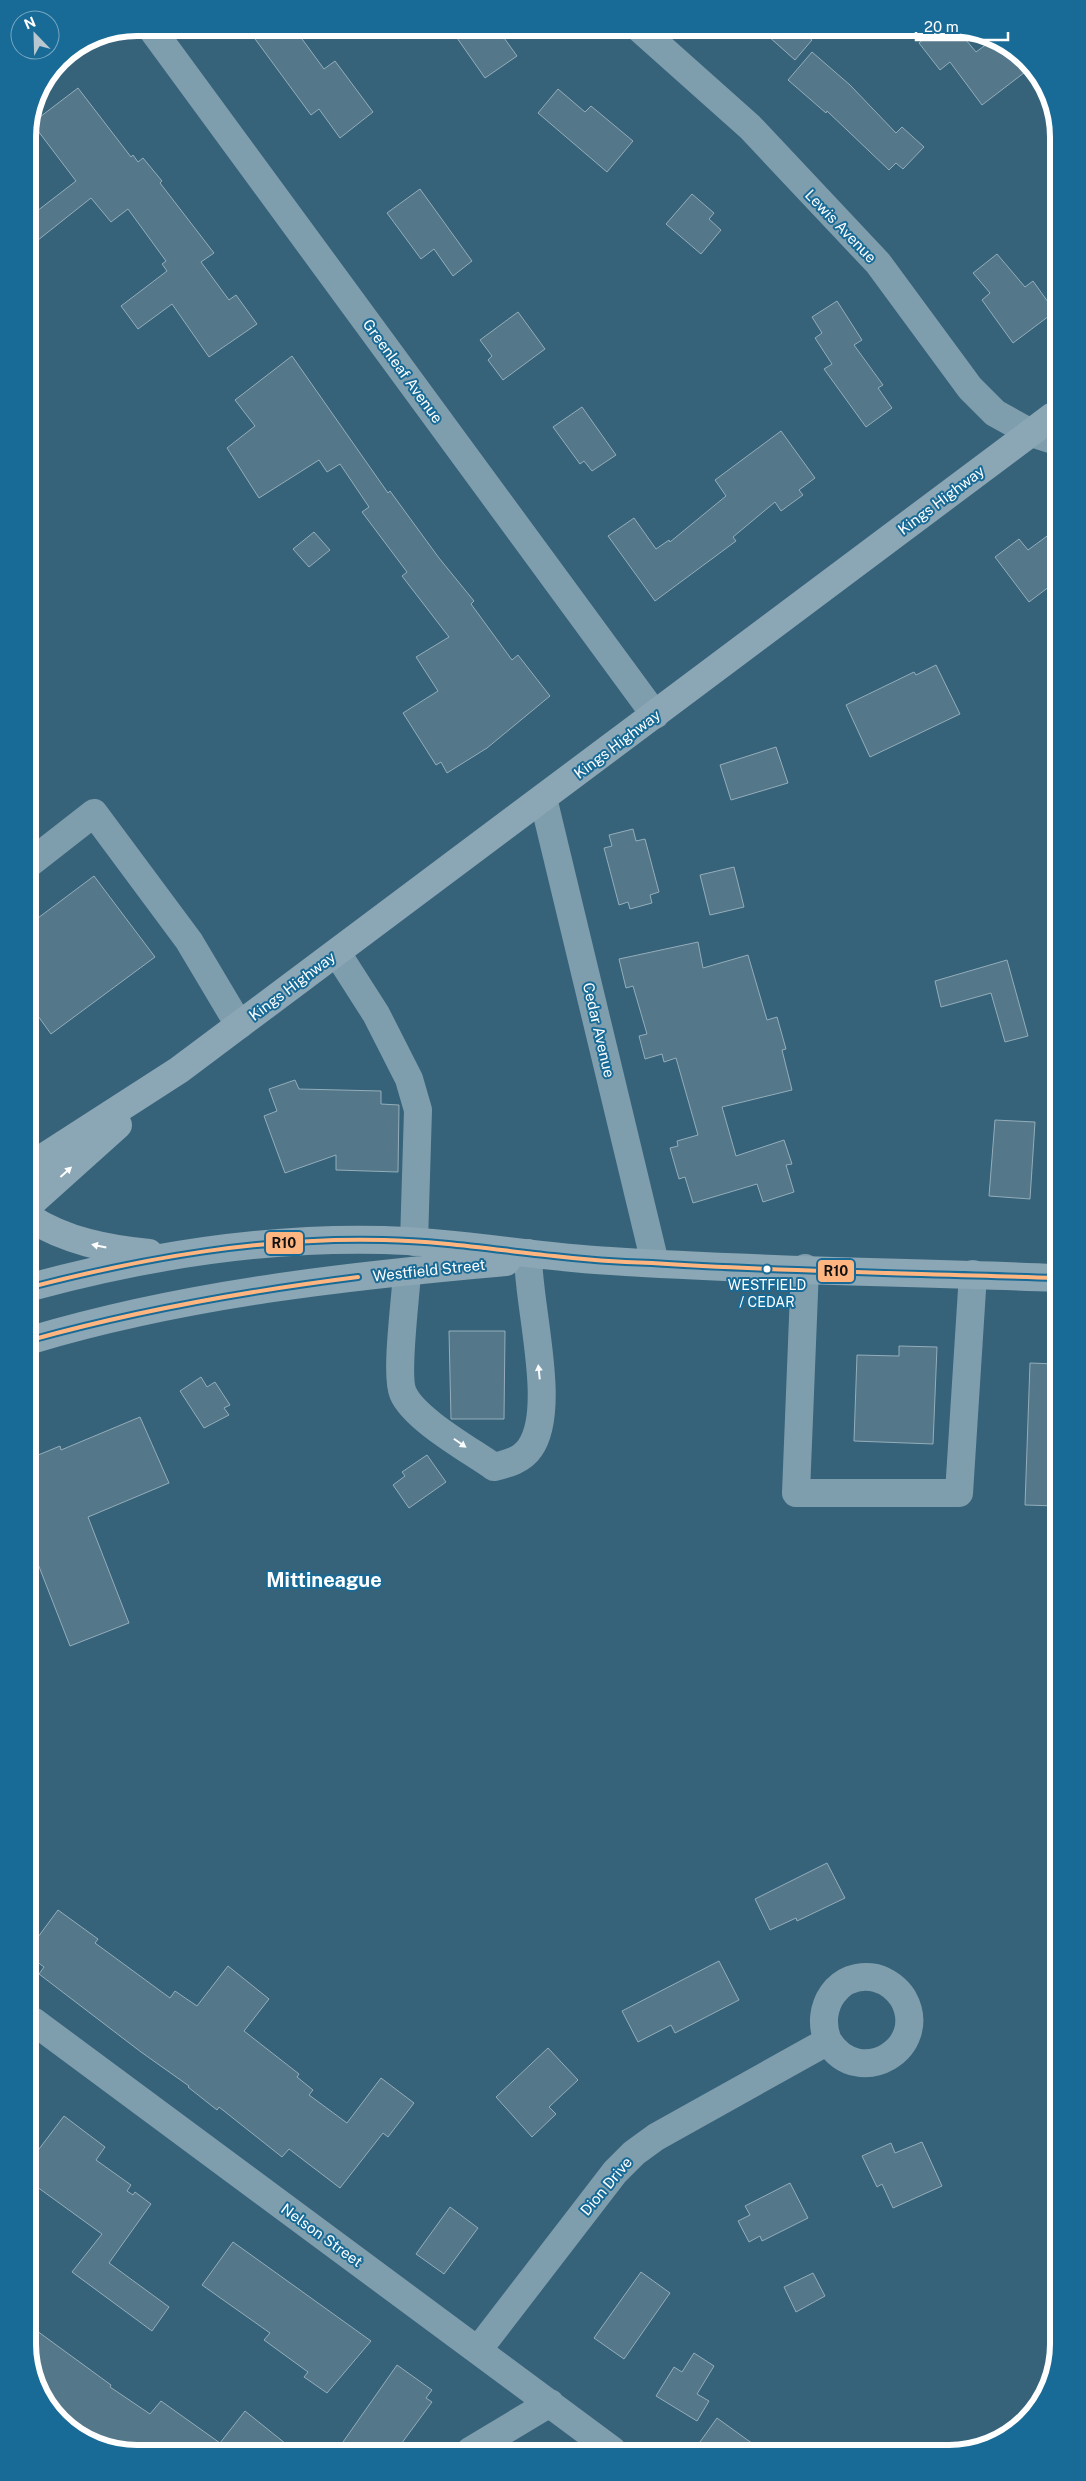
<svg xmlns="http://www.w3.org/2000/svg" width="1086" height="2481" font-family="'Public Sans',sans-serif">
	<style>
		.building { fill: #54788a; stroke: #94adba }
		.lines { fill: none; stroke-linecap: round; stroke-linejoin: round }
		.minor { stroke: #7f9ead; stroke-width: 28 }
		.major { stroke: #8ba6b4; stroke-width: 28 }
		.bus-1-casing { stroke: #196b97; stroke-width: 8 }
		.bus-1 { stroke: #ffb580; stroke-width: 4 }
		.oneway { fill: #fff }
		.oneway2 { fill: #f9fafb }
		.bus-dot { fill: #fff; stroke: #196b97; stroke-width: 2 }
		.labels { text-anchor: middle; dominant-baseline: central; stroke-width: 4; stroke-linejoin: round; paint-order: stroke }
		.bus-label { font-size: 14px; fill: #fff; stroke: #196b97 }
		.street-label { font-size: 15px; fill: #fff; stroke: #196b97 }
		.district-label { font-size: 20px; font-weight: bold; fill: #fff; stroke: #196b97 }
		.rim { fill: none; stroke: #fff; stroke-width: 6 }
		.line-badge { stroke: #196b97; stroke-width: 2 }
		.pale-badge-label { font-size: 14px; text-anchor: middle; font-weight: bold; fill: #111 }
	</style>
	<rect width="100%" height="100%" fill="#36637a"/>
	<path class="building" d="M247 28H294L324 69 335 61 373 112 340 138 319 109 311 115Z
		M450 28H497L517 56 485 78Z
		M759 28H797L812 40 795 60Z
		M937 28H956L976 52 991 41 1015 50 1029 69 982 105 950 62 940 70 919 43Z
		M812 52 850 85 896 133 902 127 924 147 903 169 896 163 889 170 827 111 826 113 788 80Z
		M78 88 131 157 133 155 138 162 143 158 162 181 160 183 214 253 201 262 229 300 236 295 257 324 209 357 172 304 138 329 121 306 167 271 162 264 166 261 128 209 111 222 91 198 28 248V218L76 181 32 123Z
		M558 89 585 112 591 106 633 141 607 172 538 113Z
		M420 189 472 261 453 276 434 249 421 259 387 213Z
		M692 194 714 213 709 219 721 230 701 254 666 224Z
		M997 254 1025 287 1033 281 1053 309V313L1013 343 982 300 990 293 973 273Z
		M837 301 862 340 854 345 883 385 878 388 892 408 866 427 824 369 832 364 815 338 822 333 812 317Z
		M518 312 545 349 503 380 488 360 492 356 480 340Z
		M292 356 388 493 390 491 439 558 474 601 471 604 512 660 518 655 550 696 487 748 447 773 441 762 436 765 403 713 438 691 416 657 449 637 402 576 407 572 362 512 369 507 340 464 327 472 319 460 259 498 227 448 255 426 235 400Z
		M582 407 616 455 592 471 584 461 580 464 553 427Z
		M781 431 815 478 799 490 803 495 781 511 775 502 733 537 736 541 655 601 608 536 634 518 656 549 669 540 670 542 726 496 715 480Z
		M1054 531V583L1029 602 995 557 1019 539 1028 550Z
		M314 532 330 550 309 567 293 549Z
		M936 665 960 714 870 757 846 705 914 672 916 675Z
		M776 747 788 783 731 800 720 765Z
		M633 829 636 841 645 839 659 892 650 895 652 903 630 909 628 902 619 905 604 848 612 846 609 835Z
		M734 867 744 907 710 915 700 875Z
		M94 876 155 957 51 1034 30 1005V924Z
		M698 942 703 968 748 955 767 1020 777 1017 786 1049 782 1050 792 1090 722 1107 736 1156 784 1140 792 1164 786 1165 794 1192 763 1202 757 1184 693 1203 685 1177 679 1179 670 1148 678 1146 677 1141 698 1135 676 1058 664 1062 662 1054 645 1059 639 1036 647 1034 633 986 626 988 619 959Z
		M1007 960 1028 1036 1005 1042 991 993 941 1007 935 981Z
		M295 1080 299 1089 381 1091V1104L399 1105 398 1172 336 1170V1155L285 1173 264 1116 277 1111 269 1089Z
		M995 1120 1035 1122 1030 1199 989 1196Z
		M449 1331H505L504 1419H451Z
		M899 1346 937 1347 933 1444 854 1441 857 1355 899 1356Z
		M1030 1363 1056 1364V1506L1025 1505Z
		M201 1377 207 1387 215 1382 230 1405 224 1408 229 1415 204 1428 180 1391Z
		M140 1417 169 1483 88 1517 129 1623 70 1646 31 1546V1458L60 1446 61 1450Z
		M427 1455 446 1482 409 1508 393 1485 405 1476 402 1472Z
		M827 1863 845 1898 797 1921 796 1918 770 1930 755 1899Z
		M58 1910 98 1939 95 1943 170 1998 175 1991 197 2006 228 1966 269 1999 244 2031 299 2074 297 2077 313 2090 309 2095 347 2123 381 2078 414 2103 388 2137 383 2133 340 2188 289 2149 282 2157 219 2107 217 2110 188 2087 189 2086 141 2052 39 1974 44 1967 32 1958V1945Z
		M719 1961 739 2000 675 2033 671 2025 638 2042 622 2011Z
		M548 2048 578 2080 549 2107 556 2114 532 2137 496 2097Z
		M64 2116 105 2147 96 2160 131 2185 127 2191 133 2195 135 2192 151 2204 109 2263 169 2307 152 2331 72 2272 102 2234 33 2184V2157Z
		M922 2142 942 2186 893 2208 882 2184 877 2187 862 2156 891 2143 895 2153Z
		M790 2183 808 2218 762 2241 760 2236 749 2242 738 2221 750 2215 745 2206Z
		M450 2207 478 2228 444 2274 416 2254Z
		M233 2242 371 2341 327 2393 304 2377 308 2372 264 2340 270 2333 202 2285Z
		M641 2272 670 2293 624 2359 594 2338Z
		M813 2273 825 2296 796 2312 784 2287Z
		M33 2328 111 2385 110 2387 150 2414 161 2401 220 2443 245 2411 296 2452 130 2453 70 2431 33 2379Z
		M694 2353 714 2366 697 2394 709 2401 697 2421 656 2396 674 2367 682 2372Z
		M397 2365 432 2390 426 2398 432 2402 396 2451 336 2452Z
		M717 2418 760 2449H695Z"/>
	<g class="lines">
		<path class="minor" d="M151 28 655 715
			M639 28 750 127 878 263 970 388 995 413 1031 433 1053 440
			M543 798 655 1263
			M30 863 94 813 189 941 239 1025
			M337 953 376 1014 409 1079 418 1110 414 1242
			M805 1268 796 1493H959L973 1274
			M407 1272C406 1296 395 1375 403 1393 414 1419 470 1450 494 1467 507 1464 522 1460 530 1448 558 1408 527 1303 528 1253
			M33 2021 612 2450
			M478 2350 615 2172 634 2153 656 2137 828 2041C814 2008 838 1970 876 1978 887 1981 897 1989 903 1998 931 2048 859 2091 828 2041
			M470 2451 550 2403"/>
		<path class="major" d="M30 1166 179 1070 1053 416
			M30 1204 118 1125
			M30 1218C66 1241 107 1249 149 1253
			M31 1287C145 1256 265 1237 384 1240 460 1242 535 1257 611 1261 759 1271 907 1272 1056 1278
			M31 1340C185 1294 347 1276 506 1262"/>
		<defs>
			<path id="bus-1" d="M31 1287C147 1257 264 1237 384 1240 441 1241 497 1250 554 1256 587 1260 619 1262 652 1263 786 1272 921 1273 1056 1278
				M31 1340C138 1310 247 1291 358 1277"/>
		</defs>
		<use href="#bus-1" class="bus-1-casing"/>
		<use href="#bus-1" class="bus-1"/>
	</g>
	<defs><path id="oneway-solid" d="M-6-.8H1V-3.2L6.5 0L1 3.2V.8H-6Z" transform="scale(1.25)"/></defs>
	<g class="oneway">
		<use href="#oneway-solid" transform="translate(66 1172) rotate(-42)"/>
		<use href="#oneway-solid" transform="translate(99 1246) rotate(-168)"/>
	</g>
	<g class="oneway2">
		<use href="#oneway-solid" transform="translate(539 1372) rotate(-96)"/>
		<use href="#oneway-solid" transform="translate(460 1443) rotate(35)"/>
	</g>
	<circle class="bus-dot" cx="767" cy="1269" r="4.5"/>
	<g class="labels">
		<g class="bus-label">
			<text x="767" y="1285">WESTFIELD<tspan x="767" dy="17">/ CEDAR</tspan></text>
		</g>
		<g class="street-label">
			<text transform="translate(841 226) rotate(46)">Lewis Avenue</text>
			<text transform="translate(403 371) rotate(54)">Greenleaf Avenue</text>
			<text transform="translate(941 500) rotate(-37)">Kings Highway</text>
			<text transform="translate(617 744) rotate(-37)">Kings Highway</text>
			<text transform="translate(292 986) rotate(-37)">Kings Highway</text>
			<text transform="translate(599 1030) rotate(77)">Cedar Avenue</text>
			<text transform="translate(429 1270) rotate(-6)">Westfield Street</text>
			<text transform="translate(606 2186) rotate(-50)">Dion Drive</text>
			<text transform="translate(322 2235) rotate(36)">Nelson Street</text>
		</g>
		<g class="district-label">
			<text x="324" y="1580">Mittineague</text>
		</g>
	</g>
	<path d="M0 0H1086V2481H0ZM137 36H949A101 101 0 0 1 1050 137V2344A101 101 0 0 1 949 2445H137A101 101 0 0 1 36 2344V137A101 101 0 0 1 137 36Z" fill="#196b97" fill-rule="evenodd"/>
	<path class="rim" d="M137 36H949A101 101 0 0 1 1050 137V2344A101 101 0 0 1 949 2445H137A101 101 0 0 1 36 2344V137A101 101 0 0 1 137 36Z"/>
	<g class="line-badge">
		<rect x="265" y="1231" width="39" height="24" rx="5" fill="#ffb580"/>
		<rect x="817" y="1259" width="38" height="24" rx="5" fill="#ffb580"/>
	</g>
	<g class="pale-badge-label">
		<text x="284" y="1248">R10</text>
		<text x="836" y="1276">R10</text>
	</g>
	<g transform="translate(35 35) rotate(337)"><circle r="24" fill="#196b97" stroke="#75a6c1"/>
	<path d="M0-4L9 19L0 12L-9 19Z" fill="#b9c8d0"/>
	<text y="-8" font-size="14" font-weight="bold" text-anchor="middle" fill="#ffffff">N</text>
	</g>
	<path d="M916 32v8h92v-8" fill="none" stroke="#ffffff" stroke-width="2.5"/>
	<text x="924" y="32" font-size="15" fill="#ffffff" stroke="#196b97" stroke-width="4" paint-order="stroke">20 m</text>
</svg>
